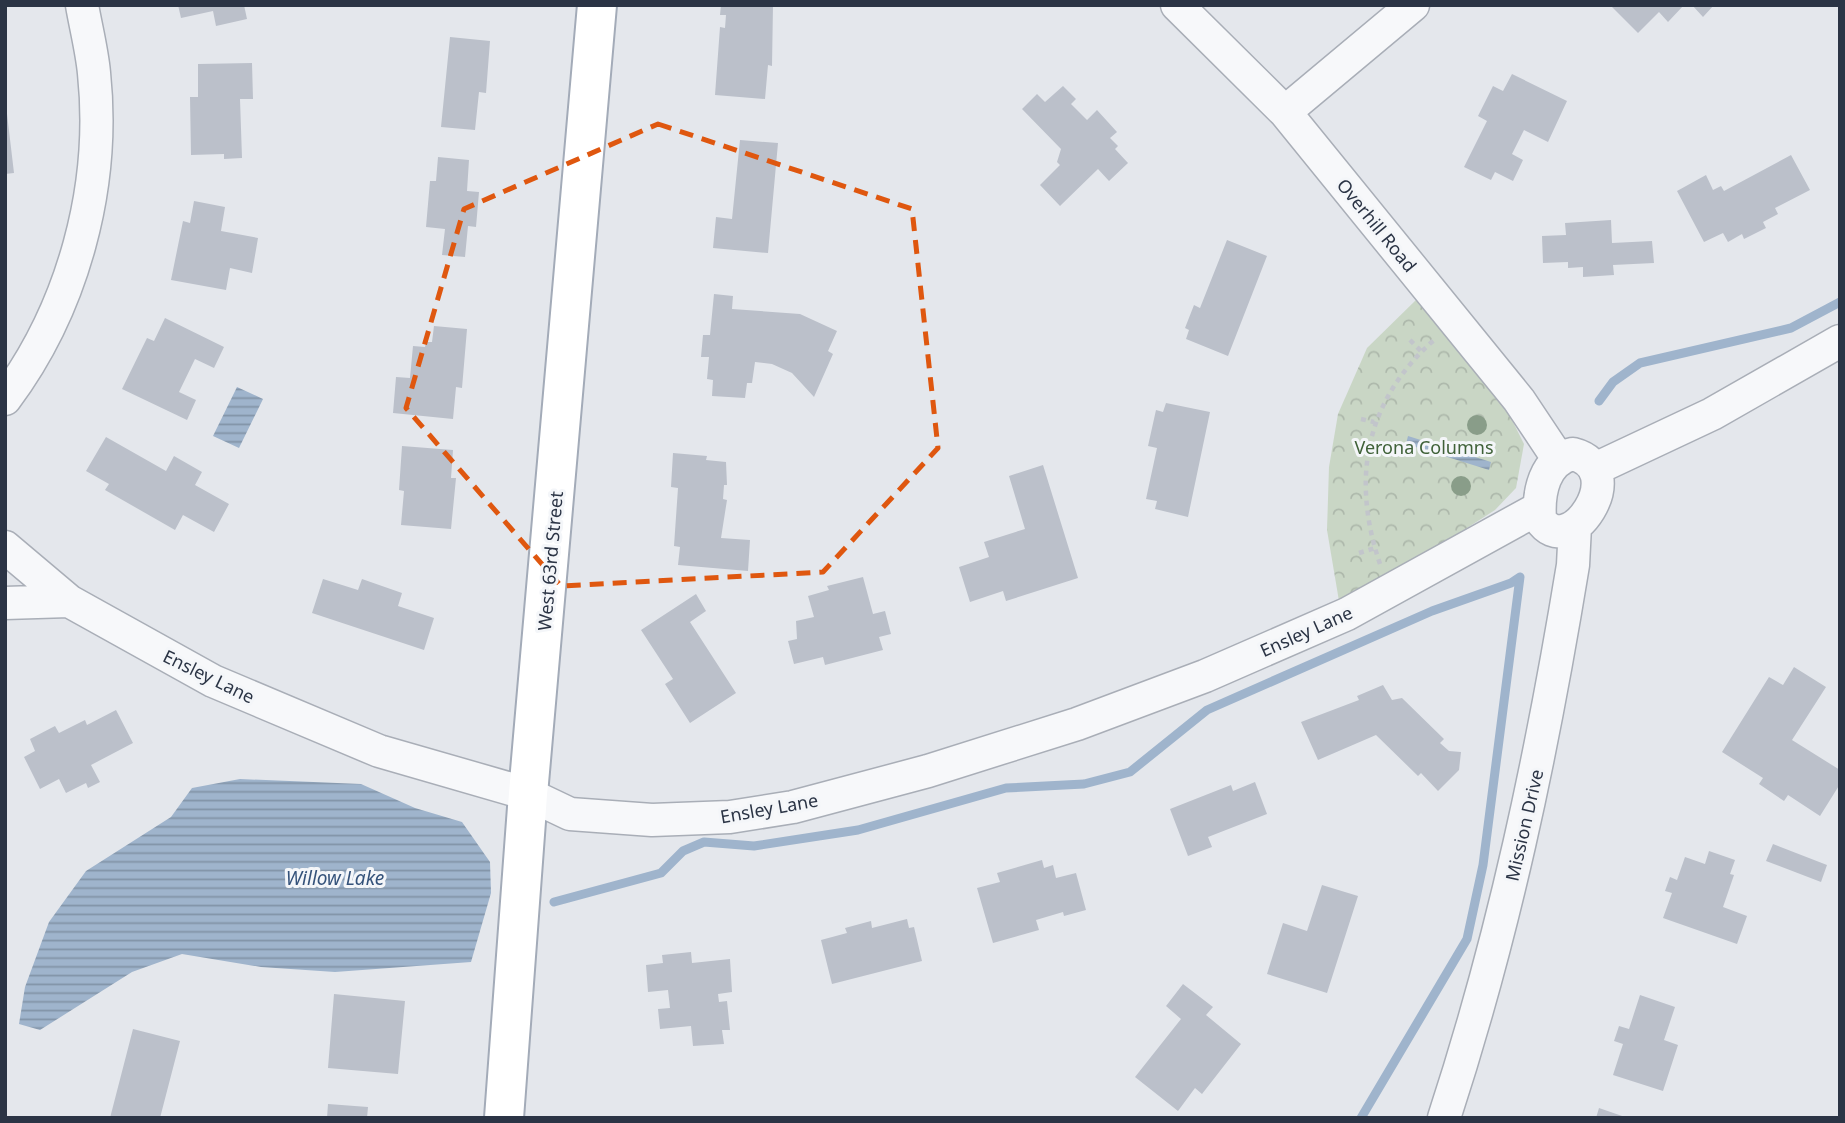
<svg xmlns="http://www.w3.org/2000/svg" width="1845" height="1123" font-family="'Noto Sans',sans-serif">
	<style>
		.park { fill: url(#park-crowns) }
		.water { fill: url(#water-rules) }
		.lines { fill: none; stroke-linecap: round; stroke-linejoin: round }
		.stream { stroke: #9fb4cc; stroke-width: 9 }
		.building { fill: #bbc0ca }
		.minor-casing { stroke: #a9aeb7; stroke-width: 35 }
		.major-casing { stroke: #a3abb8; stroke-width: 42 }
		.path { stroke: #c2c5cb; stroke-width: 4.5; stroke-dasharray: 5 5; stroke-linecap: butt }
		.minor { stroke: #f7f8fa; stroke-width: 32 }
		.major { stroke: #fff; stroke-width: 38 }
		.tree { fill: #899d89 }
		.marked { fill: none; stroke: #df570f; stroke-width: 5; stroke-dasharray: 14 9; stroke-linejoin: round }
		.labels { text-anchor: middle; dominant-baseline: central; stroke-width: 6; stroke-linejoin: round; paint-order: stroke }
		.street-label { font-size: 18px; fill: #2b3445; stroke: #f4f6f9 }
		.park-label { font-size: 18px; fill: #3f6138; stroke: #f4f6f9 }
		.water-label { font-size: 19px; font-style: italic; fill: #34527a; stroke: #f4f6f9 }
	</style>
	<defs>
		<pattern id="park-crowns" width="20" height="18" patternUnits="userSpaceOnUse" patternTransform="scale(1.75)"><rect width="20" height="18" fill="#c9d6c5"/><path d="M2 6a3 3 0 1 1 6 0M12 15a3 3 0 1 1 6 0" fill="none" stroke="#adb8ab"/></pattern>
		<pattern id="water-rules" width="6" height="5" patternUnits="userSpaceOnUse" patternTransform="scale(1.75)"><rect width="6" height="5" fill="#9fb4cc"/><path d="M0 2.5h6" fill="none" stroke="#8293a7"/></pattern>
	</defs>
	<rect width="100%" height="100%" fill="#e4e7ec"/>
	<path class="park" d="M1417 299 1493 386 1513 422 1524 444 1516 488 1495 510 1386 580 1339 601 1327 530 1329 467 1338 414 1367 348Z"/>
	<path class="water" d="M237 387 263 399 239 448 213 436Z
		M1408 436 1491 462 1489 470 1406 444Z
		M240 779 361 784 415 808 462 822 490 862 491 893 471 962 335 972 261 967 182 954 132 972 40 1030 19 1024 25 987 49 922 86 871 171 817 192 788Z"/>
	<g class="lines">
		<path class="stream" d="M1599 401 1613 382 1640 363 1791 328 1840 302
			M554 902 661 873 683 851 704 842 754 846 858 830 1006 788 1084 784 1130 772 1207 710 1432 611 1511 583 1520 577
			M1361 1118 1467 939 1483 865 1520 577"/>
	</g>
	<path class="building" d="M178 5H244L247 19 216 26 213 11 181 18Z
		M721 5H773L772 66 768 65 765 99 715 95 720 27 725 28 726 15H720Z
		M1610 5H1684L1668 22 1659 12 1638 33Z
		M1692 5H1714L1703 17Z
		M450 37 490 41 486 93 479 92 475 130 441 127Z
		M252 63 253 99H240L242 158 224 159V154L191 155 190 97H198V64Z
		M1512 74 1567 101 1548 142 1524 130 1512 154 1523 160 1513 181 1495 172 1491 180 1464 167 1487 121 1478 116 1493 86 1503 91Z
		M1063 86 1076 99 1071 104 1087 120 1097 110 1117 132 1110 138 1118 146 1115 149 1128 163 1109 181 1098 169 1060 206 1040 185 1060 165 1057 162 1061 149 1022 109 1037 94 1045 102Z
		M5 97 14 173 5 174Z
		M740 140 778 143 768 253 713 248 716 217 732 219Z
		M1791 155 1810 190 1775 208 1778 214 1763 222 1766 228 1744 239 1742 234 1728 242 1723 233 1704 242 1677 191 1706 175 1713 190 1721 186 1724 191Z
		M438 157 469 160 467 191 479 192 476 227 468 226 465 257 442 255 445 229 426 227 430 181H436Z
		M194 201 225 207 221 231 258 238 252 273 230 268 226 290 171 280 183 221 190 223Z
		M1611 220 1612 243 1652 241 1654 263 1613 265 1614 275 1583 277V267L1568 268V262L1543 263 1542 236 1566 235 1565 223Z
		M1227 240 1267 256 1228 356 1186 339 1189 330 1185 328 1194 305 1200 308Z
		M714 294 733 296 732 309 800 314 837 331 828 351 833 354 814 397 792 373 772 364 755 362 752 383H747L745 398 712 396 713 380 707 379 709 357H701L703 335H710Z
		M165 318 224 347 214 368 195 359 179 392 196 400 187 420 122 389 147 338 154 341Z
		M434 326 467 329 462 388 456 387 453 419 393 413 396 377 410 378 413 346 425 347 426 342H432Z
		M1166 403 1210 412 1188 517 1155 509 1157 501 1146 499 1157 448 1148 446 1156 410 1163 412Z
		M106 437 166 471 174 456 202 472 195 485 229 504 214 532 183 515 175 530 105 490 109 484 86 471Z
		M402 446 453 450 451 478H456L451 529 401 525 404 491 399 490Z
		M673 453 707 456 706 460 726 462 727 485H724L723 499 727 500 721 538 750 540 748 571 678 565 680 547 674 546 678 488 671 487Z
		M1043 465 1078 578 1006 601 1003 591 970 602 959 567 989 557 984 542 1025 529 1009 476Z
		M863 577 873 614 885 611 891 634 879 637 883 650 825 665 823 657 794 664 788 641 797 639 796 621 814 617 808 596 829 590 827 586Z
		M323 579 358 590 362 579 402 593 398 606 434 618 424 650 312 613Z
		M696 594 706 611 690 622 736 693 690 723 665 684 673 679 641 630Z
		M1794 667 1826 687 1792 740 1840 770V784L1820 816 1788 795 1784 801 1759 784 1763 778 1722 752 1769 677 1783 685Z
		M1383 685 1392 700 1402 698 1444 739 1440 743 1449 751 1461 752 1459 770 1438 791 1421 773 1418 776 1376 735 1318 760 1301 722 1359 700 1357 696Z
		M116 710 133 743 91 765 100 782 88 788 86 783 66 793 59 779 40 789 24 757 35 751 30 739 55 726 59 733 85 720 87 725Z
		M1255 782 1267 814 1208 837 1212 847 1188 856 1170 809 1231 785 1233 791Z
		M1773 844 1827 865 1821 882 1766 861Z
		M1709 851 1735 860 1730 874 1734 875 1723 907 1747 916 1737 944 1663 918 1672 893 1665 891 1670 877 1677 880 1685 857 1705 864Z
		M1042 860 1044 868 1053 865 1056 878 1076 873 1086 910 1064 916 1063 912 1036 920 1039 930 993 943 977 888 1000 882 997 873Z
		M1322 885 1358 896 1327 993 1267 974 1283 923 1307 931Z
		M907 919 909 928 914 927 922 961 832 984 821 940 847 933 845 928 871 921 872 928Z
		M691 952 692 963 730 959 732 992 718 994 719 1002 727 1001 730 1030H722L724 1044 693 1046 691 1026 660 1029 658 1009 670 1008 668 990 648 992 646 965 663 963 662 955Z
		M1183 984 1213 1007 1206 1015 1241 1044 1202 1094 1195 1088 1178 1111 1135 1077 1181 1019 1166 1006Z
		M334 994 405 1001 398 1074 328 1068Z
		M1640 995 1675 1007 1664 1040 1678 1045 1663 1091 1613 1075 1623 1044 1614 1041 1619 1026 1629 1029Z
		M133 1029 180 1041 160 1118H110Z
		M328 1104 368 1107 367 1118H327Z
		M1599 1108 1625 1117 1624 1118H1596Z"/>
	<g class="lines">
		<defs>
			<path id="minor" d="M1177 5 1285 112 1519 400 1559 460
				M1285 112 1413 5
				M5 399C73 308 106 187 94 73 92 51 86 28 82 5
				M1573 454C1633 469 1568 565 1540 519 1538 493 1544 460 1573 454Z
				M1595 469 1712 414 1840 341
				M5 547 69 601 213 681 379 751 528 794 570 814 652 820 730 817 793 807 928 771 1077 724 1205 676 1347 614 1539 508
				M5 603 69 601
				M1444 1118C1504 935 1542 754 1573 565L1575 526"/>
			<path id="major" d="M504 1118 528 794 597 5"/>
		</defs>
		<use href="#minor" class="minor-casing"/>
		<use href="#major" class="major-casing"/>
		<path class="path" d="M1410 340 1421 351
			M1361 419 1374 422
			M1359 553 1375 548
			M1380 564C1351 479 1365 401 1434 340"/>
		<use href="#minor" class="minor"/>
		<use href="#major" class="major"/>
	</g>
	<g class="tree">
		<circle cx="1477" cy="425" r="10"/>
		<circle cx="1461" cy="486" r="10"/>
	</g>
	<path class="marked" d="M658 124 912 209 938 448 823 572 561 586 406 408 464 209Z"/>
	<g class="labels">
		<g class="street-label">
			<text transform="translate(1377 225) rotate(51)">Overhill Road</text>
			<text transform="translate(550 561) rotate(-85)">West 63rd Street</text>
			<text transform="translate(1306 631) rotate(-24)">Ensley Lane</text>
			<text transform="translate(209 676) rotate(26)">Ensley Lane</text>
			<text transform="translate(769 808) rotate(-10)">Ensley Lane</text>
			<text transform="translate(1524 825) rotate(-77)">Mission Drive</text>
		</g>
		<g class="park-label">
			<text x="1424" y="447">Verona Columns</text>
		</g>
		<g class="water-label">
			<text x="335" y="878">Willow Lake</text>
		</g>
	</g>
	<rect width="1845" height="1123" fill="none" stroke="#2b3445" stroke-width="14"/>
</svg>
